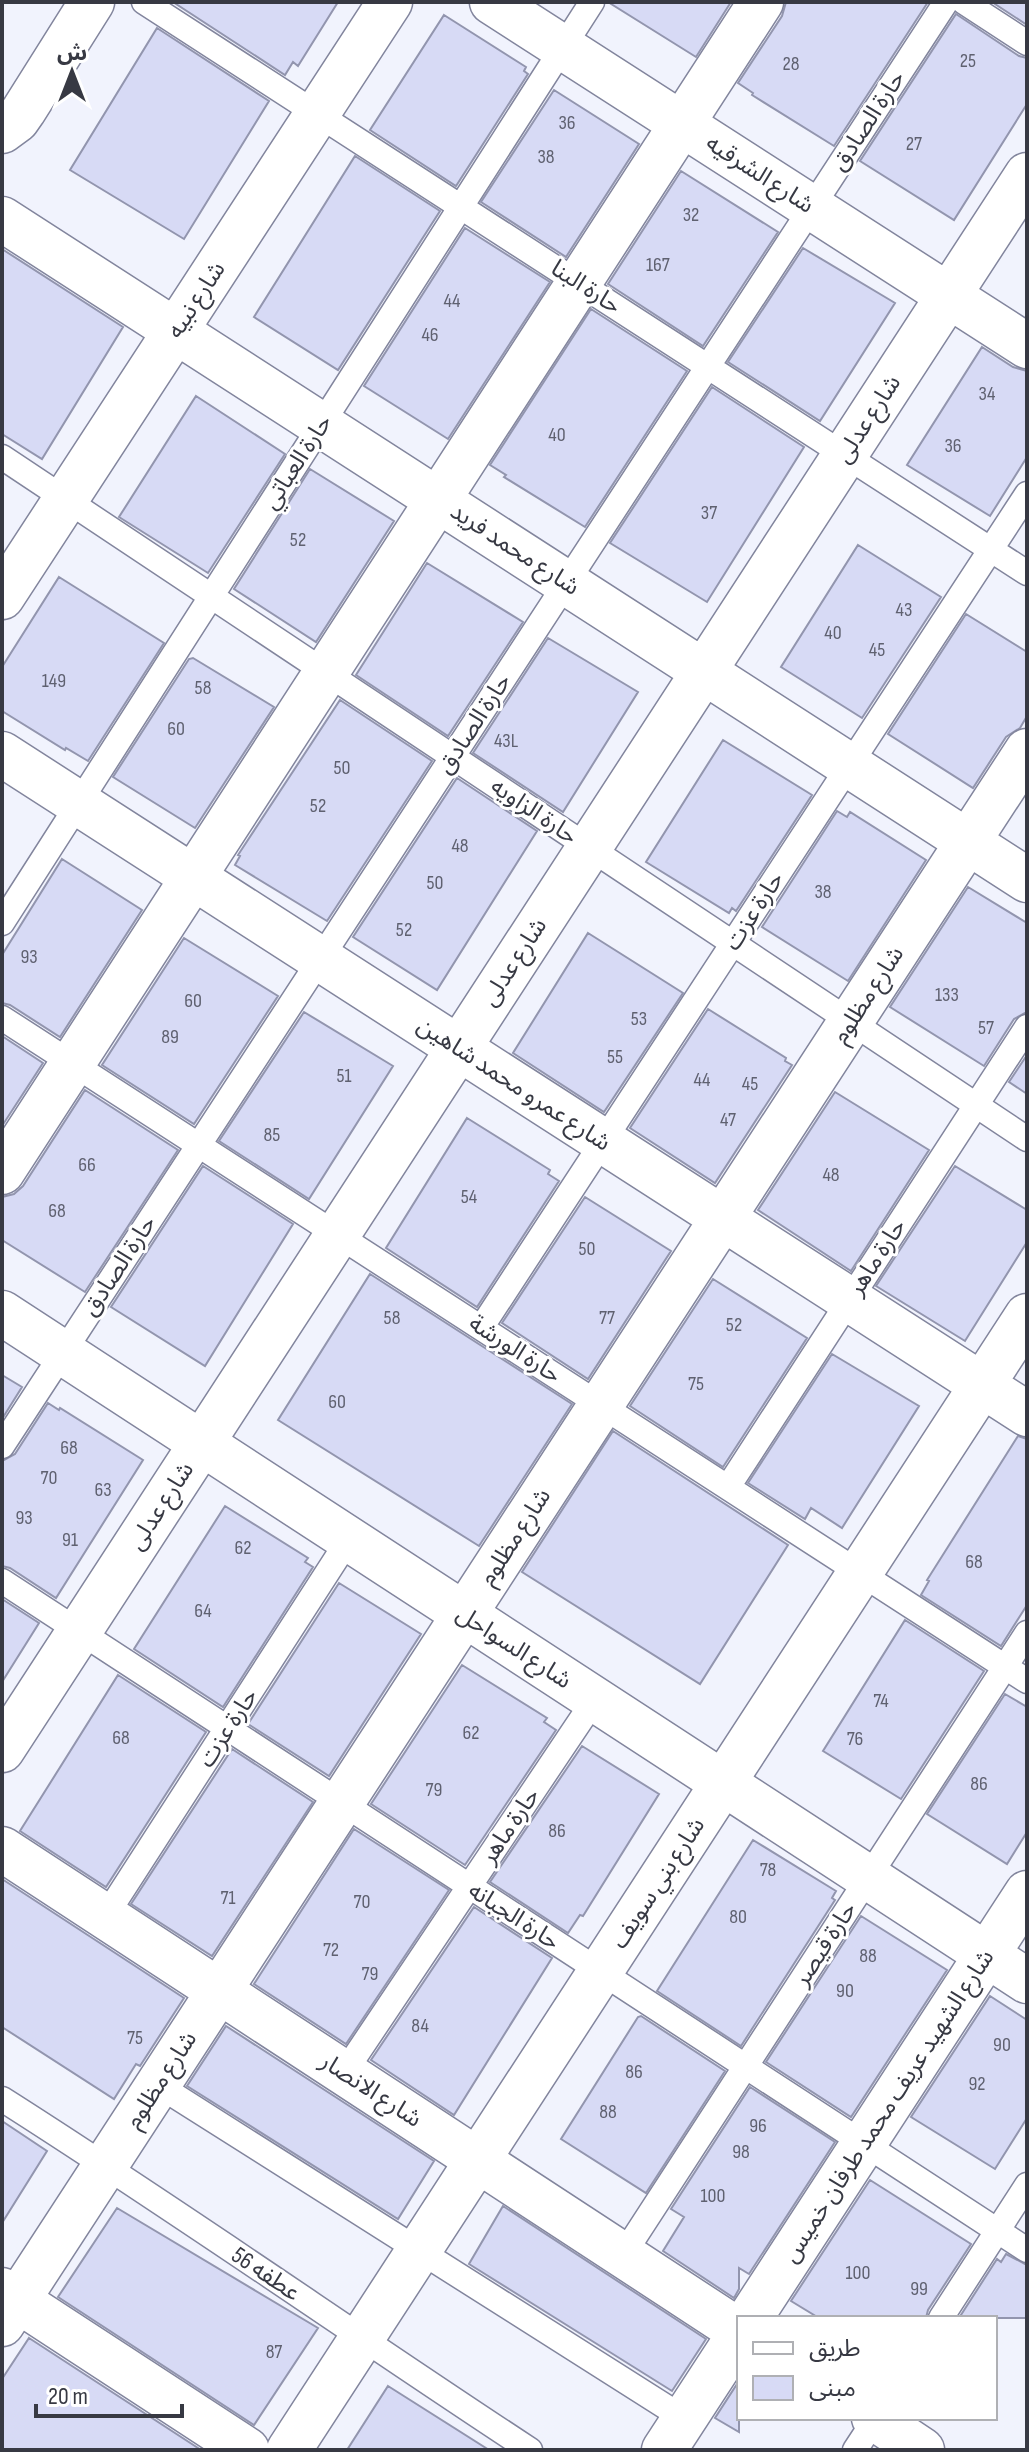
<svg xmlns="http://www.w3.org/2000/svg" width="1029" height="2452" font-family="'Sofia Sans Condensed','Noto Sans Arabic',sans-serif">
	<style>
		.building { fill: #d7daf5; stroke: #9295ae; stroke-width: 2 }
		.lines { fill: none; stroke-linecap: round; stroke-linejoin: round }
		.lane-casing { stroke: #82859d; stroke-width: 27 }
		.street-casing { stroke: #82859d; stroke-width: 47 }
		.secondary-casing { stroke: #82859d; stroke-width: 47 }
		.lane { stroke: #fff; stroke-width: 24 }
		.street { stroke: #fff; stroke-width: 44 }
		.secondary { stroke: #fff; stroke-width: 44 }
		.labels { text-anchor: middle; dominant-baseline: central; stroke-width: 6; stroke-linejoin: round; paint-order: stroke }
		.number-label { font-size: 20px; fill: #5f6170 }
		.street-label { font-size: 24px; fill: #373943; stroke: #fff }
	</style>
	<rect width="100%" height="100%" fill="#f1f3fd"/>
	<path class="building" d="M173 2H338L298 66 293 62 285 75Z
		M608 2H731L696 57Z
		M786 2H928L834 146 752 95 753 93 738 83 782 16Z
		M992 2H1027V25Z
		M956 14 1019 56 1027 58V104L954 220 860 161Z
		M444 15 526 67 524 71 528 74 456 186 370 130Z
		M157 28 269 101 184 239 70 170Z
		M554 90 639 144 566 257 481 202Z
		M355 156 440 211 338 370 254 317Z
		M681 171 778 232 703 346 608 284Z
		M465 228 550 282 448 439 364 386Z
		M803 248 895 303 820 421 728 362Z
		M2 249 123 327 42 459 2 434Z
		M591 309 687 371 585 527 504 477 506 475 490 465Z
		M982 347 1013 367 1027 371V457L990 516 907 465Z
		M712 387 804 447 707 602 610 543Z
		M196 396 285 454 208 573 119 517Z
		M310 469 394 521 316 642 234 589Z
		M858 545 941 597 862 718 781 667Z
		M427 563 523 622 448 736 356 675Z
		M59 577 164 643 88 761 66 748 65 750 2 711V667Z
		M966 614 1027 652V716L1020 728 1006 737 973 788 888 734Z
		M548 638 638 692 563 812 473 753Z
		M193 658 274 707 195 828 113 777 189 659Z
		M340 700 432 761 327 921 235 865 240 856 238 855Z
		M723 740 812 795 736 911 732 908 729 913 646 862Z
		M457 778 537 831 437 990 353 937Z
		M837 811 847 817 850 812 926 860 848 981 762 927Z
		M62 859 142 910 60 1037 10 1005 2 1003V955Z
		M968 887 1027 923V1012L1014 1019 984 1066 890 1007Z
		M588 933 683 993 604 1112 513 1053Z
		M184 938 278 996 194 1124 102 1065Z
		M708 1009 786 1058 785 1061 792 1065 715 1183 630 1128Z
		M304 1012 393 1066 309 1199 219 1141Z
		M2 1036 43 1063 2 1126Z
		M1027 1055V1094L1009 1082Z
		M85 1090 178 1150 85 1292 2 1240V1197L14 1194 23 1186Z
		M835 1092 929 1150 851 1271 758 1210Z
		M467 1118 550 1170 548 1174 559 1181 477 1307 386 1248Z
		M203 1166 293 1224 205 1366 111 1307Z
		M955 1166 1027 1210V1242L965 1341 876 1286Z
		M585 1197 671 1251 588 1379 502 1323Z
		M370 1274 572 1404 479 1546 278 1420Z
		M713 1279 807 1338 723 1467 630 1406Z
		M832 1354 919 1406 842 1528 811 1508 805 1519 748 1483Z
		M2 1375 22 1387 2 1419Z
		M48 1403 59 1410 60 1408 143 1460 56 1598 10 1568 2 1566V1461L15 1454Z
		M613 1431 788 1545 700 1684 522 1572Z
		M1018 1436 1027 1439V1605L1001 1646 921 1595 929 1581 927 1580Z
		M225 1506 308 1558 305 1562 313 1567 223 1707 134 1649Z
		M339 1583 421 1634 329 1776 248 1724Z
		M2 1599 39 1623 2 1682Z
		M905 1620 984 1671 901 1799 823 1751Z
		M462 1665 547 1718 544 1722 556 1730 465 1865 371 1804Z
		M118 1675 206 1732 106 1887 20 1831Z
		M1005 1694 1027 1707V1832L1007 1864 927 1814Z
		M582 1746 659 1794 583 1916 580 1915 568 1933 490 1882Z
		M232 1749 313 1802 212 1956 131 1904Z
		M354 1829 449 1890 346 2044 254 1984Z
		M753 1840 836 1891 832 1898 835 1900 741 2046 657 1991Z
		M2 1879 184 1998 140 2066 136 2064 114 2099 2 2027Z
		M474 1907 552 1958 454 2115 371 2060Z
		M861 1916 947 1970 851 2117 766 2062Z
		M990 1996 1027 2020V2118L995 2169 911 2117Z
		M641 2016 725 2071 646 2193 561 2139 638 2017Z
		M226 2026 434 2161 398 2219 187 2086Z
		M750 2087 835 2142 749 2274 739 2268V2289L734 2298 663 2251 684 2217 671 2209Z
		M2 2121 47 2151 2 2223Z
		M870 2180 971 2244 928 2310 926 2318H819L791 2301Z
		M503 2206 706 2339 672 2391 469 2264Z
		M117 2208 318 2328 254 2425 58 2297Z
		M1006 2254 1027 2265V2318H959L997 2259 1001 2262Z
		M29 2338 201 2450H2V2379Z
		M739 2381V2432L715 2418Z
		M388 2386 489 2450H347Z"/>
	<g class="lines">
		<defs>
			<path id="lane" d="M144 2 1027 573
				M964 2 1027 43
				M2 457 1027 1139
				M2 923 592 2
				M2 1018 1027 1681
				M481 1328 1027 494
				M2 1446 946 2
				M728 1487 1027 1027
				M2 1581 1027 2250
				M105 1917 349 1539
				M344 2073 595 1699
				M158 2085 685 2419
				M2 2099C180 2212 353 2334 530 2450
				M623 2255 1027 1633
				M941 2318 1027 2185
				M855 2450 876 2418"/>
			<path id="street" d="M492 2 1027 346
				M2 219 1027 880
				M2 597 390 2
				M2 754 1027 1414
				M2 1172 761 2
				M2 1750 1027 175
				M2 1849 739 2331
				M2 2290 247 2450
				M750 2318 1027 1893
				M2 2324 1027 751
				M874 2418 922 2450
				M289 2450 1027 1316
				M664 2450 739 2335"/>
			<path id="secondary" d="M2 131 17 120 24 110 92 2
				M2 1313 1027 1981"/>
		</defs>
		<use href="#lane" class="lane-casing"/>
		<use href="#street" class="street-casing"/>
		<use href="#secondary" class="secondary-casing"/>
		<use href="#lane" class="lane"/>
		<use href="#street" class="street"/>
		<use href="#secondary" class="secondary"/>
	</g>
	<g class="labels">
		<g class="number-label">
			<text x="968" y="61">25</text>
			<text x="791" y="64">28</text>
			<text x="567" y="123">36</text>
			<text x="914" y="144">27</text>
			<text x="546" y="157">38</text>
			<text x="691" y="215">32</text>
			<text x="658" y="265">167</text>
			<text x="452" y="301">44</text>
			<text x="430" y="335">46</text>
			<text x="987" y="394">34</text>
			<text x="557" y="435">40</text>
			<text x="953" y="446">36</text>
			<text x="709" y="513">37</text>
			<text x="298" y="540">52</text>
			<text x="904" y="610">43</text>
			<text x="833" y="633">40</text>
			<text x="877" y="650">45</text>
			<text x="54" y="681">149</text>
			<text x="203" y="688">58</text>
			<text x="176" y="729">60</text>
			<text x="506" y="741">43L</text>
			<text x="342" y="768">50</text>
			<text x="318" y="806">52</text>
			<text x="460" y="846">48</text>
			<text x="435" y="883">50</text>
			<text x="823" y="892">38</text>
			<text x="404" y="930">52</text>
			<text x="29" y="957">93</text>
			<text x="947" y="995">133</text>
			<text x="193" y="1001">60</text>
			<text x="639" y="1019">53</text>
			<text x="986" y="1028">57</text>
			<text x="170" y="1037">89</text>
			<text x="615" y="1057">55</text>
			<text x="344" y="1076">51</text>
			<text x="702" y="1080">44</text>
			<text x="750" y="1084">45</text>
			<text x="728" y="1120">47</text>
			<text x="272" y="1135">85</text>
			<text x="87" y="1165">66</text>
			<text x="831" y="1175">48</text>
			<text x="469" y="1197">54</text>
			<text x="57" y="1211">68</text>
			<text x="587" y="1249">50</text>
			<text x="392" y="1318">58</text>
			<text x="607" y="1318">77</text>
			<text x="734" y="1325">52</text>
			<text x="696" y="1384">75</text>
			<text x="337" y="1402">60</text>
			<text x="69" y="1448">68</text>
			<text x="49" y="1478">70</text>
			<text x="103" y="1490">63</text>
			<text x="24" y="1518">93</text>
			<text x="70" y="1540">91</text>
			<text x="243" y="1548">62</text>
			<text x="974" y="1562">68</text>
			<text x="203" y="1611">64</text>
			<text x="881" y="1701">74</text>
			<text x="471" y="1733">62</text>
			<text x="121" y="1738">68</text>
			<text x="855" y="1739">76</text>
			<text x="979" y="1784">86</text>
			<text x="434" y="1790">79</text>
			<text x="557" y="1831">86</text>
			<text x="768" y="1870">78</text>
			<text x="228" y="1898">71</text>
			<text x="362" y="1902">70</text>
			<text x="738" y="1917">80</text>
			<text x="331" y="1950">72</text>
			<text x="868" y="1956">88</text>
			<text x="370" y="1974">79</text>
			<text x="845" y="1991">90</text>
			<text x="420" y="2026">84</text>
			<text x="135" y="2038">75</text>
			<text x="1002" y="2045">90</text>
			<text x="634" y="2072">86</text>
			<text x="977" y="2084">92</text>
			<text x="608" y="2112">88</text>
			<text x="758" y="2126">96</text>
			<text x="741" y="2152">98</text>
			<text x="713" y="2196">100</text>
			<text x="858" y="2273">100</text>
			<text x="919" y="2289">99</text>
			<text x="274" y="2352">87</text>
		</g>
		<g class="street-label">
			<text transform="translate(868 121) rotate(-57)">حارة الصادق</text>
			<text transform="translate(760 174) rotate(33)">شارع الشرقيه</text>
			<text transform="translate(586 287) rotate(33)">حارة البنا</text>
			<text transform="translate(196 300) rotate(-57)">شارع نبيه</text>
			<text transform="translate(868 419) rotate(-57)">شارع عدلى</text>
			<text transform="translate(297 462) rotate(-57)">حارة العباتي</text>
			<text transform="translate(515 549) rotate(33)">شارع محمد فريد</text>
			<text transform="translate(474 724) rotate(-57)">حارة الصادق</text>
			<text transform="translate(534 811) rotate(34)">حارة الزاويه</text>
			<text transform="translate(754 911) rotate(-57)">حارة عزت</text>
			<text transform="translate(514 962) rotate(-57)">شارع عدلى</text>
			<text transform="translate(868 995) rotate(-57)">شارع مظلوم</text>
			<text transform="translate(514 1084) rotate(33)">شارع عمرو محمد شاهين</text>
			<text transform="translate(877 1257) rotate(-57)">حارة ماهر</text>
			<text transform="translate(119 1266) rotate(-57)">حارة الصادق</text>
			<text transform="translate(515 1349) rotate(33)">حارة الورشة</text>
			<text transform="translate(161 1506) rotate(-57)">شارع عدلى</text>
			<text transform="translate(515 1537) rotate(-57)">شارع مظلوم</text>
			<text transform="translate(514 1647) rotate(33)">شارع السواحل</text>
			<text transform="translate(228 1728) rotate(-57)">حارة عزت</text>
			<text transform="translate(510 1826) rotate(-56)">حارة ماهر</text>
			<text transform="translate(658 1883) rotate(-57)">شارع بني سويف</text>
			<text transform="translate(514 1916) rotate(33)">حارة الجبانه</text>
			<text transform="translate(825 1944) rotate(-57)">حارة قيصر</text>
			<text transform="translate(161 2080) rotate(-57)">شارع مظلوم</text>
			<text transform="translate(371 2090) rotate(33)">شارع الانصار</text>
			<text transform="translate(888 2106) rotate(-57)">شارع الشهيد عريف محمد طرفان خميس</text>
			<text transform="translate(266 2274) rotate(34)">عطفه 56</text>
		</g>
	</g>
	<rect width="1029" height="2452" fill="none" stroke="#373943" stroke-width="8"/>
	<rect x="737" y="2316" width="260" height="104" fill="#ffffff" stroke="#afb0b4" stroke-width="2"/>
	<rect x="753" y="2342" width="40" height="12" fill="#ffffff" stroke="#afb0b4" stroke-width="2"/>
	<text x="809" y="2356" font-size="24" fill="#373943">طريق</text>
	<rect x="753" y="2376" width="40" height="24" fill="#d7daf5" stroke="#afb0b4" stroke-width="2"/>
	<text x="809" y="2396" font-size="24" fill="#373943">مبنى</text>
	<g transform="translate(72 72)" stroke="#ffffff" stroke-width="6" paint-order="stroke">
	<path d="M0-6L14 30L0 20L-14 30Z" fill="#373943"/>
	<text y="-12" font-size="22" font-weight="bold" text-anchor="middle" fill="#373943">ش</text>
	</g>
	<path d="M36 2404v12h146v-12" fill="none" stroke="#373943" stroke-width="4"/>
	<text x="48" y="2404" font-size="24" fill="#373943" stroke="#ffffff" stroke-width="6" paint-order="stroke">20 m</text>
</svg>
